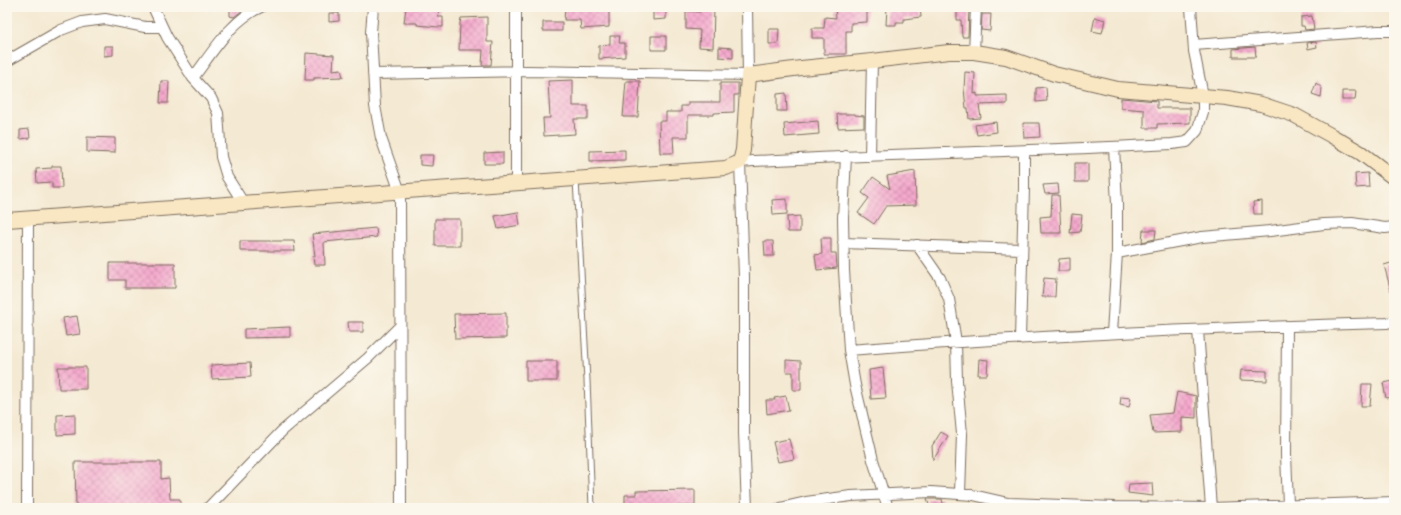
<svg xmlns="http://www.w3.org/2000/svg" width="1401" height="515" font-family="'Gochi Hand',sans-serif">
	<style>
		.building { fill: url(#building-cross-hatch) }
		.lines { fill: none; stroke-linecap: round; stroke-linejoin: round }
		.lane-casing { stroke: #7c6d5d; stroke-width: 7 }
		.street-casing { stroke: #7c6d5d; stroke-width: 12 }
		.secondary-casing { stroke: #7c6d5d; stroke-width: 16 }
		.lane { stroke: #fff; stroke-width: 5 }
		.street { stroke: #fff; stroke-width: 10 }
		.secondary { stroke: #f9e7c3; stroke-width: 14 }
	</style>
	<defs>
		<pattern id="building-cross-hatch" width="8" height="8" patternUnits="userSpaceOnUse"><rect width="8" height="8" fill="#f5a9cd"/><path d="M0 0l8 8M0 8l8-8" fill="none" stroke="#c88aa6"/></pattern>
	</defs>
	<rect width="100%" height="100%" fill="#fbf7ec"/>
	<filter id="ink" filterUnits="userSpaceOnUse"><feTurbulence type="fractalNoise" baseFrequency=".025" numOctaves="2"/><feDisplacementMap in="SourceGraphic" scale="8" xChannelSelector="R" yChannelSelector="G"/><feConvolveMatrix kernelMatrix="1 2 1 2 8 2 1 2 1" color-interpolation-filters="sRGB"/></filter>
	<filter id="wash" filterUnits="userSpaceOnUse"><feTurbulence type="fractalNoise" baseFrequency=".012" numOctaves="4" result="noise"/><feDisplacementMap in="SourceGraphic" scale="16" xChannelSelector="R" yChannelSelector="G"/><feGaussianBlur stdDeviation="0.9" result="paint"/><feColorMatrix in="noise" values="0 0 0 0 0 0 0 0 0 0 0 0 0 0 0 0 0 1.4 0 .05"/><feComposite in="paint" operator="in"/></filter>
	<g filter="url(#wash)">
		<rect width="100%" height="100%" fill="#f4e9d2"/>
		<g id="blocks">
			<path class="building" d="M230 7H243V10L234 17 230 16Z
				M406 7H439L438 17H443V27H438L417 25V23H404Z
				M565 7H598V10L609 11V27L581 29 580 20H564Z
				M700 7H714L713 48 699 47 700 30 686 29V11L700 12Z
				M835 7H867V22L851 23V31H846V54H824V38H812V28H824L825 17 836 18Z
				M887 7H920L921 17 904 19V22H896V25H886Z
				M957 7H969L968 37H962L961 20H957Z
				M653 11H666V19L653 20Z
				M329 13H339V21L329 22Z
				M982 14H991L990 31 981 30Z
				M1312 16 1314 29 1305 30 1304 26H1301V17Z
				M487 17V42H493L491 65H482L483 50H459L460 23 461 18Z
				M1095 17 1105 20 1102 33 1092 31Z
				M543 22H562V31H543Z
				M769 29H779L778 44H769Z
				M610 36H620L619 43H625V57L599 59V46L610 45Z
				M651 36H666V50H651Z
				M1316 42 1317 47 1308 49 1307 43Z
				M104 46H113V55L104 56Z
				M719 47 733 48V58L719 57Z
				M1255 47 1256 57H1233V49Z
				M306 53 334 55 333 70 341 69 343 77 314 78V80H305Z
				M965 72 975 73 974 94 977 93V96L1007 95V104L979 105 981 118 969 119 968 108H966L964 89Z
				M573 80V106H588V119H574L575 134 544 136 543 118H550L548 81Z
				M161 81H169L168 103H160Z
				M626 81H640L638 117H623Z
				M720 83H738V95H734V112L714 113V115H688V137H673L674 153H660L659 121H666V112H681V106H688V102H720Z
				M1316 83 1322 88 1321 97 1312 94Z
				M1046 87 1047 101 1036 102V88Z
				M1342 91H1356L1355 100H1342Z
				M786 93 787 111H777V94Z
				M1121 98 1157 101V108H1190V123L1157 124V128H1144V110L1121 108Z
				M837 114H855V115L864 116V127L838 128Z
				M818 121 819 134 785 137 784 124Z
				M996 122 997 132 977 135 975 125Z
				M1023 123H1039L1040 137 1024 138Z
				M29 129 30 138 20 139V130Z
				M87 137 115 138V153L87 152Z
				M625 150V160L590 161V151Z
				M503 152V164H484V153Z
				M420 155H433L432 166 420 165Z
				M1075 163H1088V182H1075Z
				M52 166H61L62 188H52V182L37 183 36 169 52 168Z
				M915 171 916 205 886 206 874 224 858 213 869 198 862 193 873 177 890 189 887 176Z
				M1368 173 1369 187 1356 188 1355 174Z
				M1058 184 1059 193 1045 194 1043 185Z
				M1052 195H1059L1061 233H1041L1040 217 1051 216Z
				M787 199V214L773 215 772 200Z
				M1262 201V214H1254L1253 202Z
				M518 212 520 225 498 229 495 216Z
				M1072 214 1082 215 1080 232 1070 233Z
				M800 216V232H788L787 217Z
				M435 219H460V246H435Z
				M376 228 377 237 324 242 325 265H314L313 256H315L312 234Z
				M1143 230H1156L1155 239 1142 242Z
				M821 238H831V253H836L837 268 817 270 815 255 822 254Z
				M240 241H294L295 251H240Z
				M764 241H773L774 256H765Z
				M1070 258V271H1058L1059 259Z
				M1394 262V290L1391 291 1384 265Z
				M110 263H175V288H125V280H110Z
				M1044 278 1056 279 1055 297H1042Z
				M506 313V338L455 339 454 314Z
				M77 316 80 334 66 336 63 318Z
				M348 322H363V332H349Z
				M290 327V337L244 338V329Z
				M979 359 988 360 987 375H978Z
				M786 360 801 361V390H793V372H786Z
				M526 361H557V381H526Z
				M250 363 251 377 212 379 211 365Z
				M58 367H86V389H59Z
				M883 368 886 398 871 399 869 370Z
				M1241 370 1267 371V381L1240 380Z
				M1394 381V396L1386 398 1383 383Z
				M1362 384H1372L1370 406H1361Z
				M1177 392 1196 396V418L1182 417V432L1153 433 1150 415 1173 413Z
				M786 396 789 410 767 414 766 400H775L774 398Z
				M1121 397 1131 398 1129 407 1120 405Z
				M75 414V434L57 435V415Z
				M941 432 948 436 933 460 932 446Z
				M789 439 794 459 778 462 773 442Z
				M75 462H161V479L169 478 170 499H180V508H76Z
				M1152 483 1153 496 1128 493 1129 484Z
				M695 490V506L625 507V495H636V491Z
				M927 499H942L944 508H930Z"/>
		</g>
	</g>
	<g filter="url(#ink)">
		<use href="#blocks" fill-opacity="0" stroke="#7c6d5d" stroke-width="1"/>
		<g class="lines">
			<defs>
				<path id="lane" d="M576 180 587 380 592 508"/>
				<path id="street" d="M153 7 167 37 193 78 211 98 218 113 221 157 227 177 244 204
					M373 7 371 32 375 106 381 138 400 192 401 508
					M516 7V184
					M1194 45 1378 31H1394
					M974 52 976 7
					M7 61 61 30 82 22 105 19 145 27H162
					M373 74 528 71 748 75 747 7
					M193 78C212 53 231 20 261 7
					M846 156 843 218 844 270 849 350 855 385 873 460 888 508
					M870 156 872 61
					M843 243 1022 249
					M917 245 940 278 949 299 956 342 957 381 962 434 960 493
					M1117 253 1202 237 1270 231 1324 224 1352 223 1385 228 1394 227
					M1287 326 1286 454 1288 505
					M1198 330 1211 508
					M1112 333 1117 253V204L1114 147
					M1020 339 1024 188V151
					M849 350C1028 336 1208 328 1387 323L1394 321
					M27 508 28 219
					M208 508 282 431 368 358 400 326
					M747 508 744 433V277L740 162C884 153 1028 152 1172 144L1187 142 1197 131 1203 112V96L1194 51 1191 7
					M780 508 806 502 851 496 931 492 973 495 1008 503 1114 507 1209 508
					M1211 508 1394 502"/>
				<path id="secondary" d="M7 220 726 168 740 162 743 150 748 75 801 68 872 61 949 52H974L1006 57 1054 74 1118 89 1227 98 1261 104 1294 115 1332 136 1361 153 1394 178"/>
			</defs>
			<use href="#lane" class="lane-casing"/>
			<use href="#street" class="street-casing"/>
			<use href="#secondary" class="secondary-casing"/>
			<use href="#lane" class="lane"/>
			<use href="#street" class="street"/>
			<use href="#secondary" class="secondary"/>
		</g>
	</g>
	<rect width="1401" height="515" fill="none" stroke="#fbf7ec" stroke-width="24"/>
</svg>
